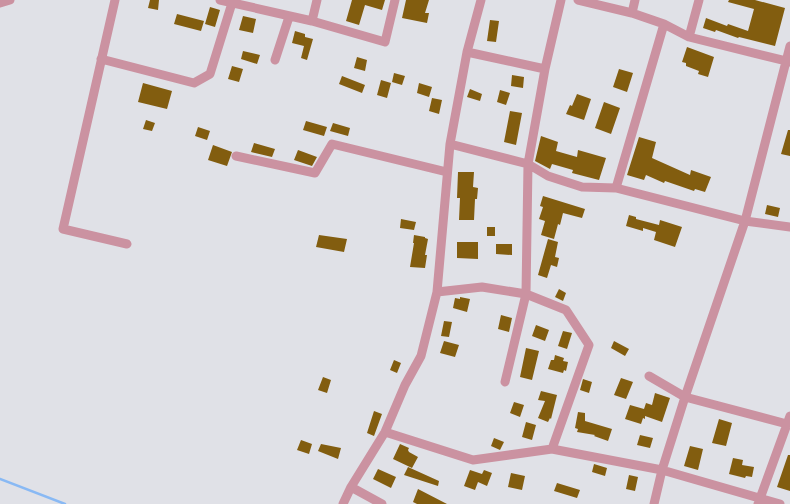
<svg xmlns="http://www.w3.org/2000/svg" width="790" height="504" font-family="'DejaVu Sans',sans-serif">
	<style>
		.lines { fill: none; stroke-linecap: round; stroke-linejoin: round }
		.stream { stroke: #89b9f4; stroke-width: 2.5 }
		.building { fill: #825d0f }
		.minor { stroke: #cb92a1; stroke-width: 9 }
	</style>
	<rect width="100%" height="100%" fill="#e0e1e7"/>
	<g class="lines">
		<path class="stream" d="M0 479 65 504"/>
	</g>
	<path class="building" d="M150 0H159L158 10 148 8Z
		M352 0H385L382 10 365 5 359 25 346 21Z
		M406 0H429L425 13H429L427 23 402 18Z
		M729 0H755L785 8 775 46 739 37 738 38 716 30 715 32 703 28 706 18 727 26 728 24 748 31 754 9 728 2Z
		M210 7 220 10 215 27 205 24Z
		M177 14 204 21 201 31 174 24Z
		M243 16 256 19 253 33 239 30Z
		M490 20 499 21 496 42 487 41Z
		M295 31 305 34V37L313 39 307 60 301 58 304 46 292 43Z
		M687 47 714 57 708 77 698 74 699 71 686 66V63L682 62Z
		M243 51 260 55 257 64 241 59Z
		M357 57 367 60 365 71 354 68Z
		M232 66 243 69 239 82 228 79Z
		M619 69 633 73 627 92 613 87Z
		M394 73 405 76 402 85 392 82Z
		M512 75 524 77 523 88 511 86Z
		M342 76 365 85 362 93 339 84Z
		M381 80 391 83 387 98 377 95Z
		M143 83 172 91 167 109 138 102Z
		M419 83 432 87 429 97 417 93Z
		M470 89 482 94 480 101 467 97Z
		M500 90 510 93 506 105 497 102Z
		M577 94 591 99 584 120 566 114 570 105 572 106Z
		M432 98 442 100 439 114 429 111Z
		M604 102 620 108 611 134 595 128Z
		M510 111 522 113 516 145 504 142Z
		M146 120 155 123 152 131 143 129Z
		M306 121 327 127 324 136 303 130Z
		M333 123 350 128 348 136 330 131Z
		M198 127 210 131 207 140 195 136Z
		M788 130H790V156L781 154Z
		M541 136 558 142 556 151 577 157 578 150 606 158 599 180 572 173 573 170 552 164 550 169 535 161Z
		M639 137 656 142 652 158 690 175 691 170 711 177 705 192 695 189 694 191 665 181 664 183 646 175 644 180 627 175Z
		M254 143 275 149 272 157 251 152Z
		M213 145 232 152 227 166 208 160Z
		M298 150 317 157 312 166 294 160Z
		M458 172H474L473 187 478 188 477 199H475L474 220H459L460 198H457Z
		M543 196 585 209 582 218 563 213 560 225 558 224 554 239 541 235 545 221 539 219 543 207 540 206Z
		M767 205 780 208 778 217 765 214Z
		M629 215 636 217V219L659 225 660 220 682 227 675 247 654 240 656 232 643 228V231L626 226Z
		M401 219 416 222 414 230 400 228Z
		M487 227H495V236H487Z
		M319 235 347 239 344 252 316 247Z
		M414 235 425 237V238L428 239 425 255H427L425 268 410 267 414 243H413Z
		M548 239 558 242 555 257 559 258 557 267 551 265 547 278 538 275Z
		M457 242H478V259L457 258Z
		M496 244H512V255L496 254Z
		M559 289 566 293 563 301 555 297Z
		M460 297 470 299 467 312 453 308 455 298 460 299Z
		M501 315 512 318 509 332 498 329Z
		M444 321 452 322 449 337 441 336Z
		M536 325 549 330 545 341 532 336Z
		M563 331 572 333 567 349 558 346Z
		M444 341 459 345 455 357 440 353Z
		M614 341 629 349 625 356 611 348Z
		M526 348 539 351 532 380 520 377Z
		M555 355 564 358 563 361 568 362 566 371 564 370 563 373 548 369 551 360H554Z
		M394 360 401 363 397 373 390 370Z
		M323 377 331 380 327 393 318 390Z
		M621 378 633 382 626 399 614 395Z
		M583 379 592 382 589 393 580 390Z
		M541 391 557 395 551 419 550 418 548 422 538 418 545 401 538 400Z
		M655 393 670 398 662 422 645 416V419L643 418 641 424 625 419 630 405 644 409 646 403 652 405Z
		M514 402 524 405 520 417 510 413Z
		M374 411 382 414 374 436 367 433Z
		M578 412 585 413V421L612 429 608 441 594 436 595 435 577 432 578 429 575 428Z
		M719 419 732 423 726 446 712 443Z
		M526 422 536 425 532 440 522 437Z
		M640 435 653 438 650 448 637 445Z
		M494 438 504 442 500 450 491 446Z
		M301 440 312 444 309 454 297 450Z
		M321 444 341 448 338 459 318 451Z
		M400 444 409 448 408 450 409 452 418 457 412 468 393 459Z
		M690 446 703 449 698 470 684 466Z
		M788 455H790V491L777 487Z
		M733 458 743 460 742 465 754 467 752 477 746 476 745 478 729 474Z
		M594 464 607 468 605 476 592 472Z
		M408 467 439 481 438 486 404 475Z
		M378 469 396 477 391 488 373 479Z
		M470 470 482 474 484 470 492 473 487 486 478 482 475 490 464 486Z
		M511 473 525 476 522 490 508 487Z
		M629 475 638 477 635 491 626 489Z
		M557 483 580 490 577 498 554 491Z
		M418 489 447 504H417L413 502Z"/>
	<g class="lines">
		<path class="minor" d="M115 0 63 229 127 244
			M220 0 312 21 385 42 395 0
			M578 0 632 13 664 24 689 37 790 62
			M0 3 10 0
			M632 13 635 0
			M312 21 317 0
			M689 37 699 0
			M467 52 545 69
			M101 59 194 83 210 74 232 3
			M275 60 289 17
			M450 144 528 164 548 176 582 187 616 188 745 221 790 227
			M236 156 315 173 332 144 447 172
			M616 188 664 24
			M437 292 482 287 526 294 566 310 589 345 552 449
			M649 376 685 397 787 424
			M505 382 526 294 528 164 545 69 561 0
			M385 432 473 460 552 449 662 470 780 504
			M351 487 382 504
			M343 504 351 487 385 432 405 385 421 356 437 292 450 144 467 52 481 0
			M654 504 662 470 685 397 745 221 790 46
			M758 504 790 416"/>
	</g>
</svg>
